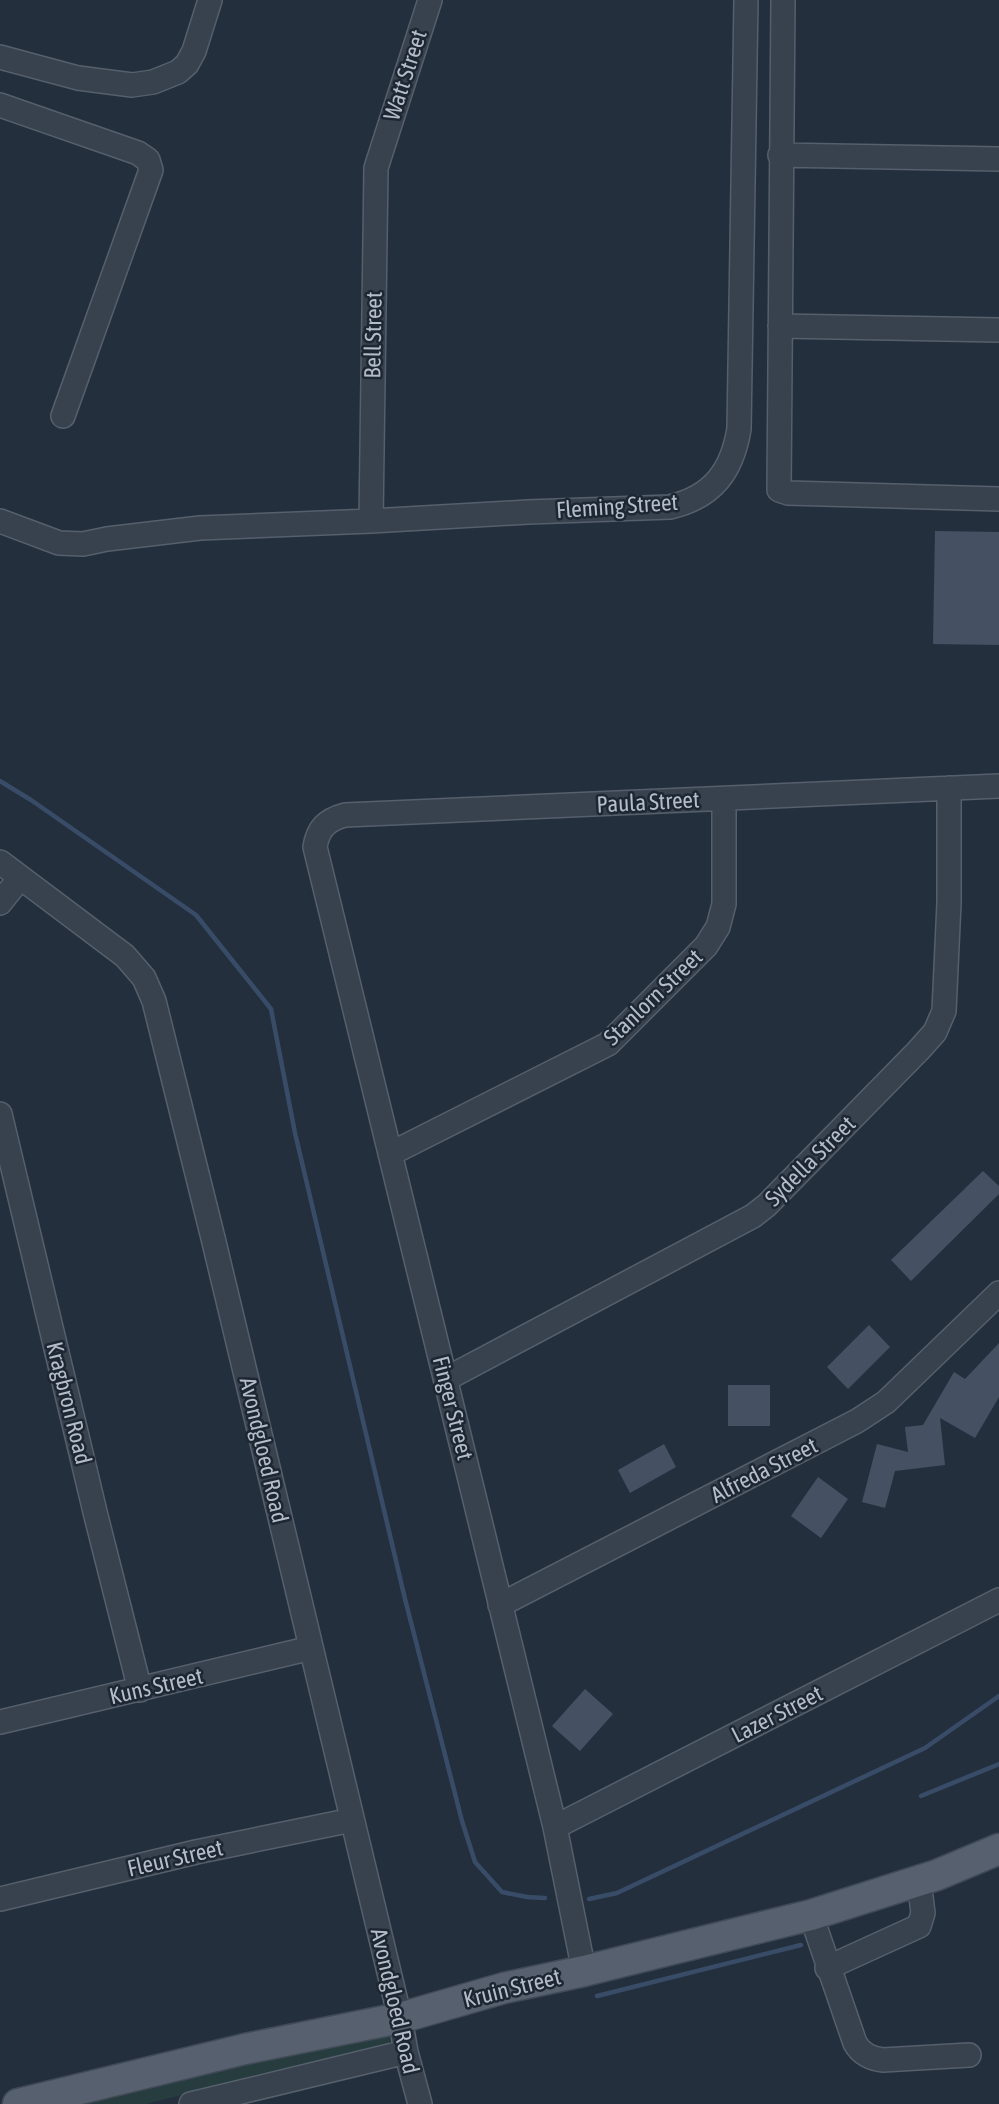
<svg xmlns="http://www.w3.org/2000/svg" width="999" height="2104" font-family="'Asap Condensed',sans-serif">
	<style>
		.green { fill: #263c3f }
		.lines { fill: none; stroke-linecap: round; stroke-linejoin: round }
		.stream { stroke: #394c67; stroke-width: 4.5 }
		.building { fill: #455162 }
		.minor-casing { stroke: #565f6c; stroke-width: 26 }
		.major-casing { stroke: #414a57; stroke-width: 33 }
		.minor { stroke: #38414e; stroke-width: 23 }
		.major { stroke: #56606e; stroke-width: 30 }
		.labels { text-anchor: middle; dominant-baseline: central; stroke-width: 5; stroke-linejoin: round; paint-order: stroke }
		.street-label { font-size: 23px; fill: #b4bcc9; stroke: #1d2633 }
	</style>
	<rect width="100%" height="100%" fill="#242f3e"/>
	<path class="green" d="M383 2028 388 2031 390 2043 146 2104H82Z"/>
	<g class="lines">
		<path class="stream" d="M0 781 31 800 196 915 271 1009 295 1133 405 1599 462 1821 475 1862 502 1892 527 1897 545 1898
			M921 1796 999 1764
			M589 1899 617 1893 925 1748 999 1696
			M597 1996 801 1945"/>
	</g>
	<path class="building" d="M935 531 999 532V645L933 644Z
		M983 1171 999 1186V1194L911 1281 891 1260Z
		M869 1325 890 1347 848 1389 827 1367Z
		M999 1343V1397L975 1438 940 1418 945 1465 895 1471 885 1508 862 1502 877 1444 908 1452 905 1427 923 1425 954 1372 965 1379Z
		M728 1385H770V1426H728Z
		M664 1444 676 1467 630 1493 618 1470Z
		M818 1477 848 1499 821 1538 791 1516Z
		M585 1689 613 1714 580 1751 552 1726Z"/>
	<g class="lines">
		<defs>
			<path id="minor" d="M783 0 779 490 788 493 999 499
				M0 57 78 78 132 85 153 82 178 72 187 64 194 51 210 0
				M0 105 138 153 148 160 151 170 63 416
				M780 155 999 159
				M780 326 999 330
				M0 521 59 543 83 544 107 539 200 528 371 521 528 512 670 507C713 497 732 471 739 429L746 0
				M371 521 376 168 430 0
				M0 862 125 956 144 978 154 1001 213 1238 400 2018 406 2052 420 2104
				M0 903 20 878
				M0 1114 96 1516 140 1690
				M390 1154 608 1044 706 946 718 927 724 904V799
				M446 1379 753 1216 767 1205 918 1051 935 1032 944 1011 949 903V788
				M500 1605 857 1421 886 1402 999 1293
				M0 1722 311 1648
				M555 1827 999 1600
				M0 1899 196 1852 352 1820
				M811 1915 855 2043C861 2054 872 2059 883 2060L969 2055
				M827 1968 919 1926 923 1913 919 1881
				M584 1971 555 1827 315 847C318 829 326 820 345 815L999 786
				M191 2104 406 2052"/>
			<path id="major" d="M18 2104 245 2049 400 2018 504 1988 584 1971 811 1915 937 1875 999 1849"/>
		</defs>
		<use href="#minor" class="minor-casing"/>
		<use href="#major" class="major-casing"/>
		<use href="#minor" class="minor"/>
		<use href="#major" class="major"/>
	</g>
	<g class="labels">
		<g class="street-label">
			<text transform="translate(405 75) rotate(-72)">Watt Street</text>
			<text transform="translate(373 335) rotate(-89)">Bell Street</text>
			<text transform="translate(617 506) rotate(-4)">Fleming Street</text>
			<text transform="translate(648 802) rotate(-3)">Paula Street</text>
			<text transform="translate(653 997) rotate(-44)">Stanlorn Street</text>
			<text transform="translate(810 1161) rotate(-45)">Sydella Street</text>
			<text transform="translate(69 1403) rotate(76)">Kragbron Road</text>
			<text transform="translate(453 1408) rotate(76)">Finger Street</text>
			<text transform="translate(264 1450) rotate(77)">Avondgloed Road</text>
			<text transform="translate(764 1470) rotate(-27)">Alfreda Street</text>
			<text transform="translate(156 1686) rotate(-13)">Kuns Street</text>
			<text transform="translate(777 1714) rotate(-27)">Lazer Street</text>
			<text transform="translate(175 1858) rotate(-13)">Fleur Street</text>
			<text transform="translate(512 1988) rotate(-14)">Kruin Street</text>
			<text transform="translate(395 2001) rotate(77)">Avondgloed Road</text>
		</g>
	</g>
</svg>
